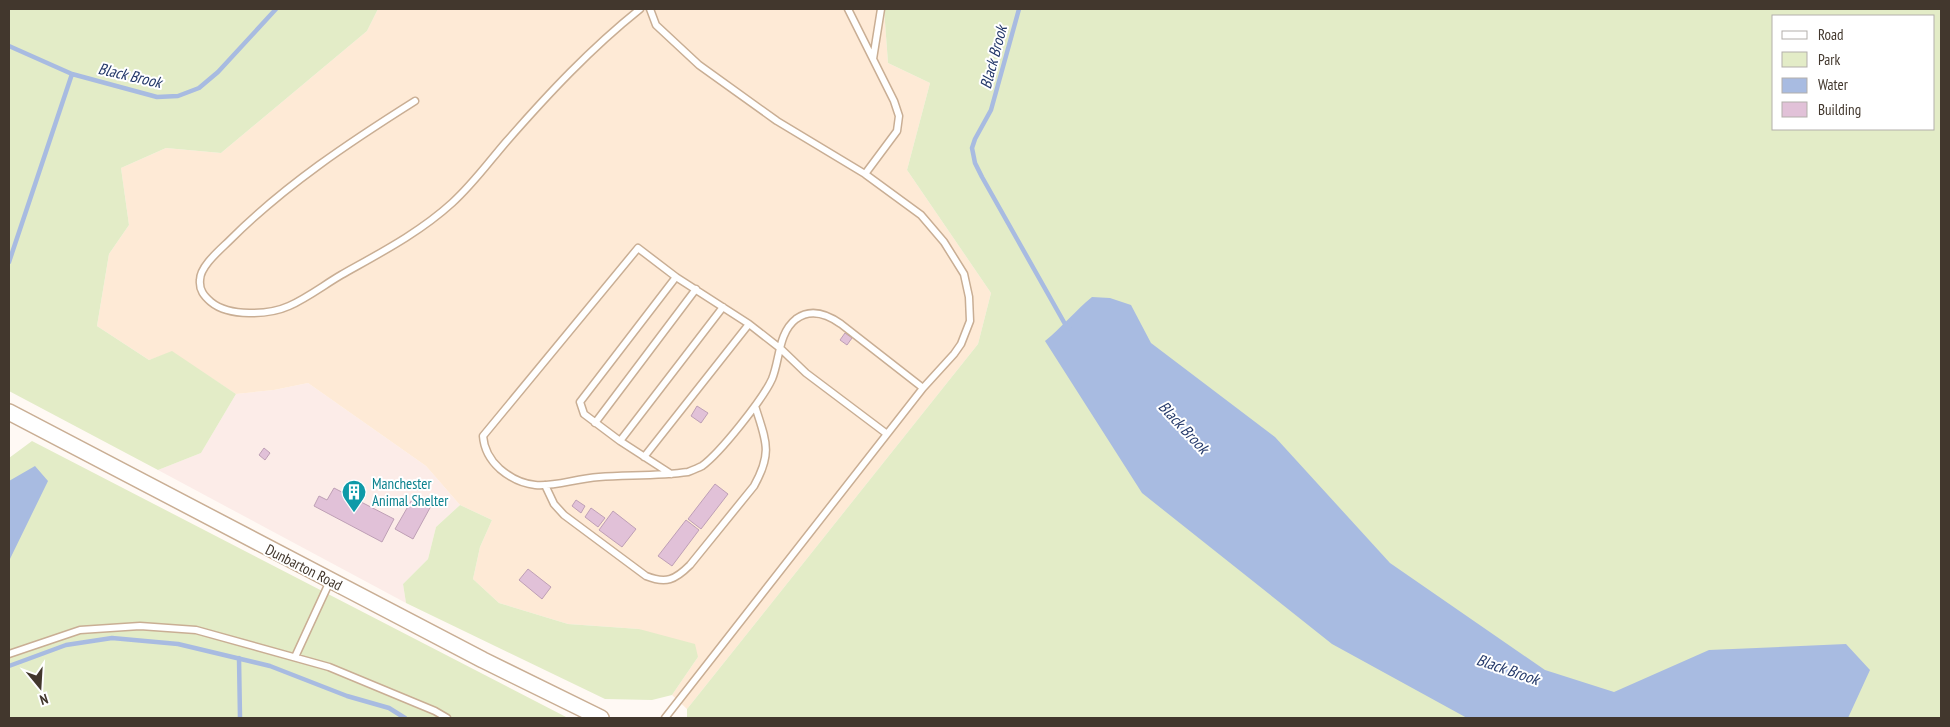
<svg xmlns="http://www.w3.org/2000/svg" width="1950" height="727" font-family="'PT Sans Narrow',sans-serif">
	<style>
		.commercial { fill: #fcece8 }
		.built { fill: #feead6 }
		.green { fill: #e3ecc7; fill-rule: evenodd }
		.water { fill: #a8bbe1 }
		.lines { fill: none; stroke-linecap: round; stroke-linejoin: round }
		.stream { stroke: #a8bbe1; stroke-width: 4.5 }
		.building { fill: #e1c1d8; stroke: #be9fb5 }
		.service-casing { stroke: #c9ae94; stroke-width: 9 }
		.tertiary-casing { stroke: #c9ae94; stroke-width: 18 }
		.service { stroke: #fff; stroke-width: 6 }
		.tertiary { stroke: #fff; stroke-width: 15 }
		.labels { text-anchor: middle; dominant-baseline: central; stroke-width: 4; stroke-linejoin: round; paint-order: stroke }
		.culture-label { font-size: 15px; fill: #0d838f; stroke: #fff; text-anchor: start }
		.street-label { font-size: 15px; fill: #42372d; stroke: #fff }
		.water-label { font-size: 16px; font-style: italic; fill: #24396a; stroke: #fff }
	</style>
	<rect width="100%" height="100%" fill="#fff9f4"/>
	<path class="commercial" d="M308 383 426 466 460 505 436 527 428 559 403 584 406 603 158 470 201 453 236 394 274 390Z"/>
	<path class="built" d="M378 9H884L888 63 930 83 907 170 991 293 978 344 687 709 672 695 698 657 639 629 568 624 499 603 473 579 480 547 492 520 460 505 426 466 308 383 274 390 236 394 172 352 149 360 97 326 109 254 129 225 121 168 166 148 221 153 367 31Z"/>
	<path class="green" d="M9 9H378L367 31 221 153 166 148 121 168 129 225 109 254 97 326 149 360 172 351 236 394 201 453 158 470 9 391Z
		M884 9H1941V718H687V709L978 344 991 293 907 170 930 83 888 63ZM1774 16H1934V129H1774Z
		M32 441 568 718H9V458Z
		M460 505 492 520 480 547 473 579 499 603 568 624 639 629 695 644 698 657 672 695 652 700 605 699 406 603 403 584 428 559 436 527Z"/>
	<path class="water" d="M1092 297 1110 298 1131 305 1151 343 1275 437 1390 563 1545 670 1614 692 1709 650 1846 644 1870 670 1848 718H1467L1332 644 1142 493 1045 341C1062 327 1075 311 1092 297Z
		M35 466 48 481 9 561V481Z"/>
	<g class="lines">
		<path class="stream" d="M1019 9 991 110 975 139 972 148 975 163 982 177 1065 324 1069 328
			M9 46 72 74 157 97 178 96 199 88 218 72 276 9
			M9 262 72 74
			M239 658 240 718
			M9 666 66 645 112 638 178 644 270 666 347 696 389 708 405 718"/>
	</g>
	<path class="building" d="M845 333 852 338 847 345 840 340Z
		M697 406 708 413 701 423 691 416Z
		M264 448 270 453 265 460 259 455Z
		M715 484 728 494 701 529 688 519Z
		M334 488 394 519 382 542 314 506 319 496 327 500Z
		M414 496 431 506 413 539 395 529Z
		M576 500 585 506 581 513 572 506Z
		M591 508 605 518 598 527 585 517Z
		M613 511 636 529 622 547 599 530Z
		M686 520 699 530 672 566 658 556Z
		M528 569 551 587 542 599 519 580Z"/>
	<g class="lines">
		<defs>
			<path id="service" d="M650 9 656 25 699 65 777 121 865 174 921 215 944 242 964 274 969 297 970 321 961 344 954 354 923 388 665 718
				M848 9 894 101 899 116 897 131 865 174
				M873 59 881 9
				M415 101C350 142 285 185 230 240 221 249 200 266 200 280 199 290 204 296 211 302 229 317 269 315 289 306 307 298 324 285 341 275 380 253 419 233 452 203 472 185 488 163 506 142 548 94 590 49 640 9
				M595 423 696 289
				M887 434 806 373 781 349 749 324 676 277 638 248 483 436C484 449 490 460 500 469 534 498 560 480 599 477 629 475 659 476 688 472 693 470 698 468 702 466 720 453 763 399 772 379 780 360 778 333 796 319 811 308 827 314 841 324L923 388
				M620 441 723 307
				M644 457 749 324
				M671 474 620 441 584 414 580 402 676 277
				M545 485 554 504 564 515 646 576C666 584 675 580 690 565L754 486C773 452 766 441 755 406
				M9 654 80 630 140 626 196 630 329 667 435 711 447 718
				M295 657 330 581"/>
			<path id="tertiary" d="M9 412 483 660 601 718"/>
		</defs>
		<use href="#service" class="service-casing"/>
		<use href="#tertiary" class="tertiary-casing"/>
		<use href="#service" class="service"/>
		<use href="#tertiary" class="tertiary"/>
	</g>
	<defs>
		<symbol id="building-pin" viewBox="-11 -11 22 30"><path d="M0 17L-7.5 6A9.5 9.5 0 1 1 7.5 6Z" fill="#0f9aa8" stroke="#fff"/><path d="M-4-6H4V6H1V3H-1V6H-4ZM-2.5-4.3h1.7v1.8h-1.7ZM.8-4.3h1.7v1.8H.8ZM-2.5-1h1.7V.8h-1.7ZM.8-1h1.7V.8H.8Z" fill="#fff"/></symbol>
	</defs>
	<g fill-rule="evenodd">
		<use href="#building-pin" x="340" y="478" width="28" height="38"/>
	</g>
	<g class="labels">
		<g class="culture-label">
			<text x="372" y="483">Manchester<tspan x="372" dy="17">Animal Shelter</tspan></text>
		</g>
		<g class="street-label">
			<text transform="translate(304 567) rotate(27)">Dunbarton Road</text>
		</g>
		<g class="water-label">
			<text transform="translate(993 57) rotate(-75)">Black Brook</text>
			<text transform="translate(130 75) rotate(13)">Black Brook</text>
			<text transform="translate(1184 427) rotate(47)">Black Brook</text>
			<text transform="translate(1508 669) rotate(19)">Black Brook</text>
		</g>
	</g>
	<rect width="1950" height="727" fill="none" stroke="#42372d" stroke-width="20"/>
	<rect x="1772" y="15" width="162" height="115" fill="#ffffff" stroke="#b3afab"/>
	<rect x="1782" y="31" width="25" height="8" fill="#ffffff" stroke="#b3afab"/>
	<text x="1818" y="40" font-size="15" fill="#42372d">Road</text>
	<rect x="1782" y="52" width="25" height="15" fill="#e3ecc7" stroke="#b3afab"/>
	<text x="1818" y="65" font-size="15" fill="#42372d">Park</text>
	<rect x="1782" y="78" width="25" height="15" fill="#a8bbe1" stroke="#b3afab"/>
	<text x="1818" y="90" font-size="15" fill="#42372d">Water</text>
	<rect x="1782" y="102" width="25" height="15" fill="#e1c1d8" stroke="#b3afab"/>
	<text x="1818" y="115" font-size="15" fill="#42372d">Building</text>
	<g transform="translate(40 687) rotate(162)" stroke="#ffffff" stroke-width="4" paint-order="stroke">
	<path d="M0-4L9 19L0 12L-9 19Z" fill="#42372d"/>
	<text y="-8" font-size="14" font-weight="bold" text-anchor="middle" fill="#42372d">N</text>
	</g>
</svg>
